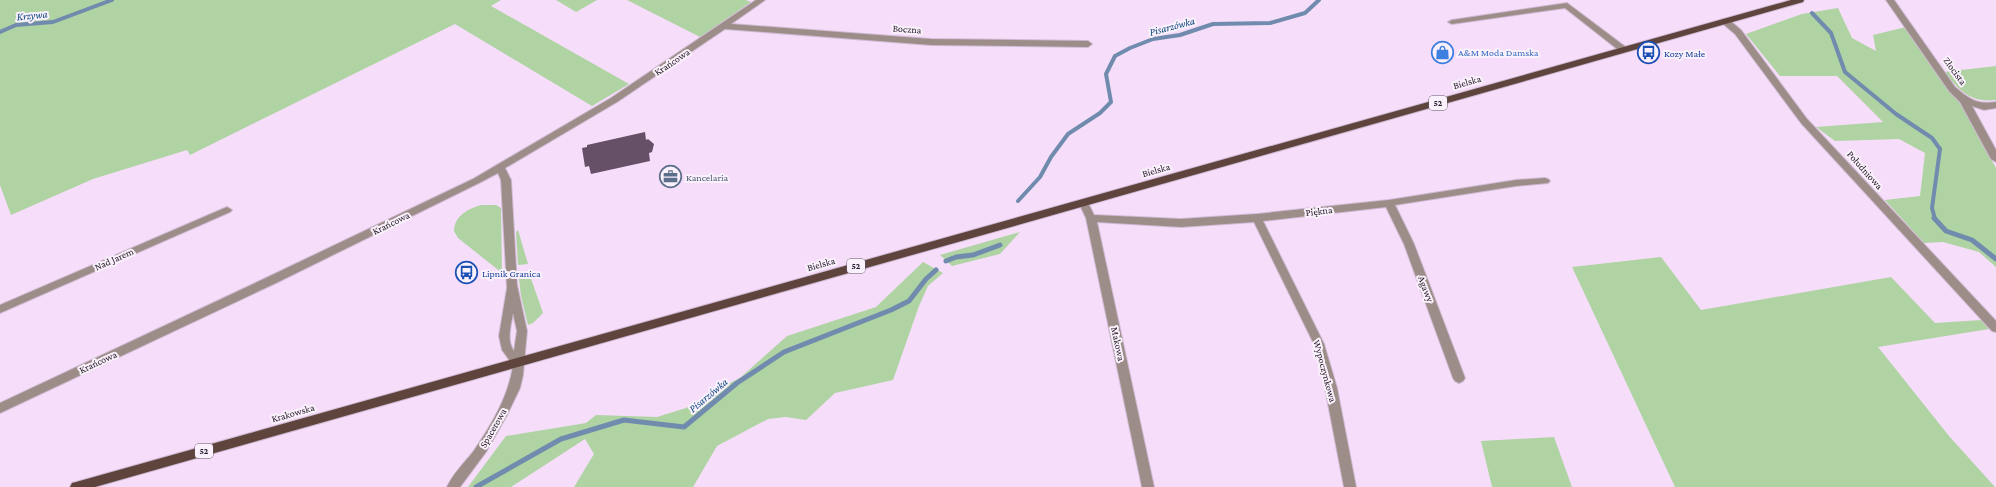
<svg xmlns="http://www.w3.org/2000/svg" width="1996" height="487" font-family="'Crimson Pro',serif">
	<style>
		.green { fill: #afd3a3 }
		.lines { fill: none; stroke-linecap: round; stroke-linejoin: round }
		.stream-far1 { stroke: #708bad; stroke-width: 4 }
		.stream { stroke: #708bad; stroke-width: 5 }
		.building { fill: #665067 }
		.street-casing { stroke: #cfbad3; stroke-width: 2 }
		.primary-casing { stroke: #cfbad3; stroke-width: 2 }
		.street { fill: #9d8d88; fill-rule: evenodd }
		.primary { fill: #5e443d; fill-rule: evenodd }
		.labels { text-anchor: middle; dominant-baseline: central; stroke-width: 4; stroke-linejoin: round; paint-order: stroke }
		.shield { fill: #faf1fc; stroke: #615963; stroke-width: 1 }
		.shield-label { font-size: 9px; font-weight: bold; fill: #201822 }
		.street-label { font-size: 10px; fill: #201822; stroke: #faf1fc }
		.shop-label { font-size: 10px; fill: #366cbe; stroke: #faf1fc; text-anchor: start }
		.transit-label { font-size: 10px; fill: #164399; stroke: #faf1fc; text-anchor: start }
		.service-label { font-size: 10px; fill: #4e5e75; stroke: #faf1fc; text-anchor: start }
		.water-label { font-size: 11px; font-style: italic; fill: #0b487e; stroke: #faf1fc }
	</style>
	<rect width="100%" height="100%" fill="#f6defa"/>
	<path class="green" d="M0 0H501L491 6 629 84 592 106 455 24 190 155 187 150 93 179 11 215 0 185Z
		M556 0H597L576 12Z
		M627 0H746L751 2 700 37Z
		M1838 8 1852 38 1876 51 1873 35 1906 27 1947 88 1960 102 1996 168V267L1979 252 1943 242 1924 243 1885 200 1920 196 1925 153 1899 139 1835 141 1816 127 1883 122 1837 76H1780L1746 34 1802 14Z
		M1996 66V100C1969 103 1960 90 1944 72Z
		M482 205H496L501 208 502 273 458 238 454 231C454 216 469 208 482 205Z
		M518 230 528 264 518 265 516 232Z
		M1020 232 1000 254 952 266 940 255Z
		M1661 257 1701 310 1891 277 1935 323 1982 320 1989 329 1878 347 1949 436 1995 487H1675L1572 267Z
		M923 262 943 273 928 286 919 306 893 380 835 393 806 420 786 417 768 419 717 446 693 487H574L594 454 585 439 511 487H468L506 436 586 423 596 415 657 417 686 408 741 377 787 336 876 307Z
		M529 273 543 313 533 323 528 325 521 296 519 279 522 275Z
		M1554 437 1572 487H1492L1481 441Z"/>
	<g class="lines">
		<path class="stream-far1" d="M1812 13 1831 33 1845 72 1896 114 1932 138 1940 149 1932 208 1935 219
			M0 32 16 25 53 22 112 0
			M1018 201 1040 177 1051 157 1068 134 1100 113 1111 102 1106 74 1115 56 1130 48 1153 39 1180 35 1213 24 1270 23 1305 13 1319 0"/>
		<path class="stream" d="M1934 218 1946 231 1972 240 1996 259
			M946 261 956 257 973 255 1000 245
			M476 487 561 439 624 420 684 427 737 383 784 352 891 310 909 301 926 279 936 270"/>
	</g>
	<path class="building" d="M645 132 646 140 648 139 654 144 652 152 649 153 650 161 591 174 589 166 585 167 582 148 587 147V145Z"/>
	<g class="lines">
		<defs>
			<path id="street" d="M756 0H765L731 24 931 39 1088 41 1092 44 1088 47 931 45 725 29 617 102 505 168 511 180 517 285 527 331 523 375 520 388 507 415 486 452 460 487H447C453 474 464 463 473 452 491 426 509 396 513 365L502 350 499 336 507 288 501 180 498 173 479 183 276 283 0 413V403L268 277 473 179 611 98ZM513 313 517 331 514 351C506 341 511 325 513 313Z
				M1886 0H1894L1955 87C1969 99 1977 105 1996 102V108L1984 110 1972 106 1996 150V162L1991 159 1960 102 1949 91Z
				M1567 3 1627 48V52H1621L1565 8 1452 24 1448 22 1452 20Z
				M1722 19H1728L1741 30 1807 119 1996 321V332L1992 331 1801 123 1735 34 1722 23Z
				M1545 178 1548 179 1550 181 1548 183 1516 186 1395 205 1414 244 1465 378 1463 381 1459 383 1455 381 1453 378 1404 244 1386 207 1263 221 1324 344 1337 388 1356 487H1344L1325 388 1314 344 1254 222 1181 227 1097 222 1154 487H1142L1086 218 1079 203 1081 201H1087L1094 215 1181 219 1257 214 1389 200 1516 180Z
				M227 207 232 210 230 212 0 313V305Z"/>
			<path id="primary" d="M1791 0H1804L1803 2 95 487H70L72 483 76 482Z"/>
		</defs>
		<use href="#street" class="street-casing"/>
		<use href="#primary" class="primary-casing"/>
		<use href="#street" class="street"/>
		<use href="#primary" class="primary"/>
	</g>
	<defs>
		<symbol id="shop-ring" viewBox="-11 -11 22 22"><circle r="9.5" fill="#faf1fc" stroke="#3f7fe0" stroke-width="1.5"/><path d="M-5-2.5h2.3a2.7 3.5 0 0 1 5.4 0H5L5.5 6h-11ZM-1.5-2.5h3a1.5 2.3 0 0 0-3 0Z" fill="#3f7fe0"/></symbol>
		<symbol id="bus-ring" viewBox="-11 -11 22 22"><circle r="9.5" fill="#faf1fc" stroke="#1a4fb4" stroke-width="1.5"/><path d="M-5-6H5V4H4V6H2V4H-2V6H-4V4H-5ZM-3.5-4V0h7V-4ZM-3.5 1.2v1.5H-2V1.2ZM2 1.2v1.5H3.5V1.2Z" fill="#1a4fb4"/></symbol>
		<symbol id="office-ring" viewBox="-11 -11 22 22"><circle r="9.5" fill="#faf1fc" stroke="#5c6f8a" stroke-width="1.5"/><path d="M-6-3h4V-5.5h4V-3h4V5H-6ZM-1-4.5V-3h2v-1.5ZM-6 0V1H6V0Z" fill="#5c6f8a"/></symbol>
	</defs>
	<g fill-rule="evenodd">
		<use href="#shop-ring" x="1430" y="40" width="25" height="25"/>
		<use href="#bus-ring" x="1636" y="40" width="25" height="25"/>
		<use href="#office-ring" x="658" y="164" width="25" height="25"/>
		<use href="#bus-ring" x="454" y="260" width="25" height="25"/>
	</g>
	<g class="labels">
		<g class="shield">
			<rect x="1429" y="96" width="18" height="14" rx="3"/>
			<rect x="847" y="259" width="18" height="14" rx="3"/>
			<rect x="195" y="444" width="18" height="14" rx="3"/>
		</g>
		<g class="shield-label">
			<text x="1438" y="103">52</text>
			<text x="856" y="266">52</text>
			<text x="204" y="451">52</text>
		</g>
		<g class="street-label">
			<text transform="translate(907 29) rotate(4)">Boczna</text>
			<text transform="translate(672 62) rotate(-34)">Krańcowa</text>
			<text transform="translate(1955 71) rotate(54)">Złocista</text>
			<text transform="translate(1467 82) rotate(-16)">Bielska</text>
			<text transform="translate(1156 170) rotate(-16)">Bielska</text>
			<text transform="translate(1865 170) rotate(48)">Południowa</text>
			<text transform="translate(1319 211) rotate(-7)">Piękna</text>
			<text transform="translate(391 223) rotate(-26)">Krańcowa</text>
			<text transform="translate(114 259) rotate(-24)">Nad Jarem</text>
			<text transform="translate(821 264) rotate(-16)">Bielska</text>
			<text transform="translate(1426 289) rotate(69)">Agawy</text>
			<text transform="translate(1118 344) rotate(78)">Makowa</text>
			<text transform="translate(98 362) rotate(-25)">Krańcowa</text>
			<text transform="translate(1325 371) rotate(75)">Wypoczynkowa</text>
			<text transform="translate(293 413) rotate(-16)">Krakowska</text>
			<text transform="translate(493 428) rotate(-60)">Spacerowa</text>
		</g>
		<g class="shop-label">
			<text x="1458" y="52">A&amp;M Moda Damska</text>
		</g>
		<g class="transit-label">
			<text x="1664" y="53">Kozy Małe</text>
			<text x="482" y="273">Lipnik Granica</text>
		</g>
		<g class="service-label">
			<text x="686" y="177">Kancelaria</text>
		</g>
		<g class="water-label">
			<text transform="translate(32 15) rotate(-6)">Krzywa</text>
			<text transform="translate(1172 26) rotate(-15)">Pisarzówka</text>
			<text transform="translate(708 395) rotate(-40)">Pisarzówka</text>
		</g>
	</g>
</svg>
